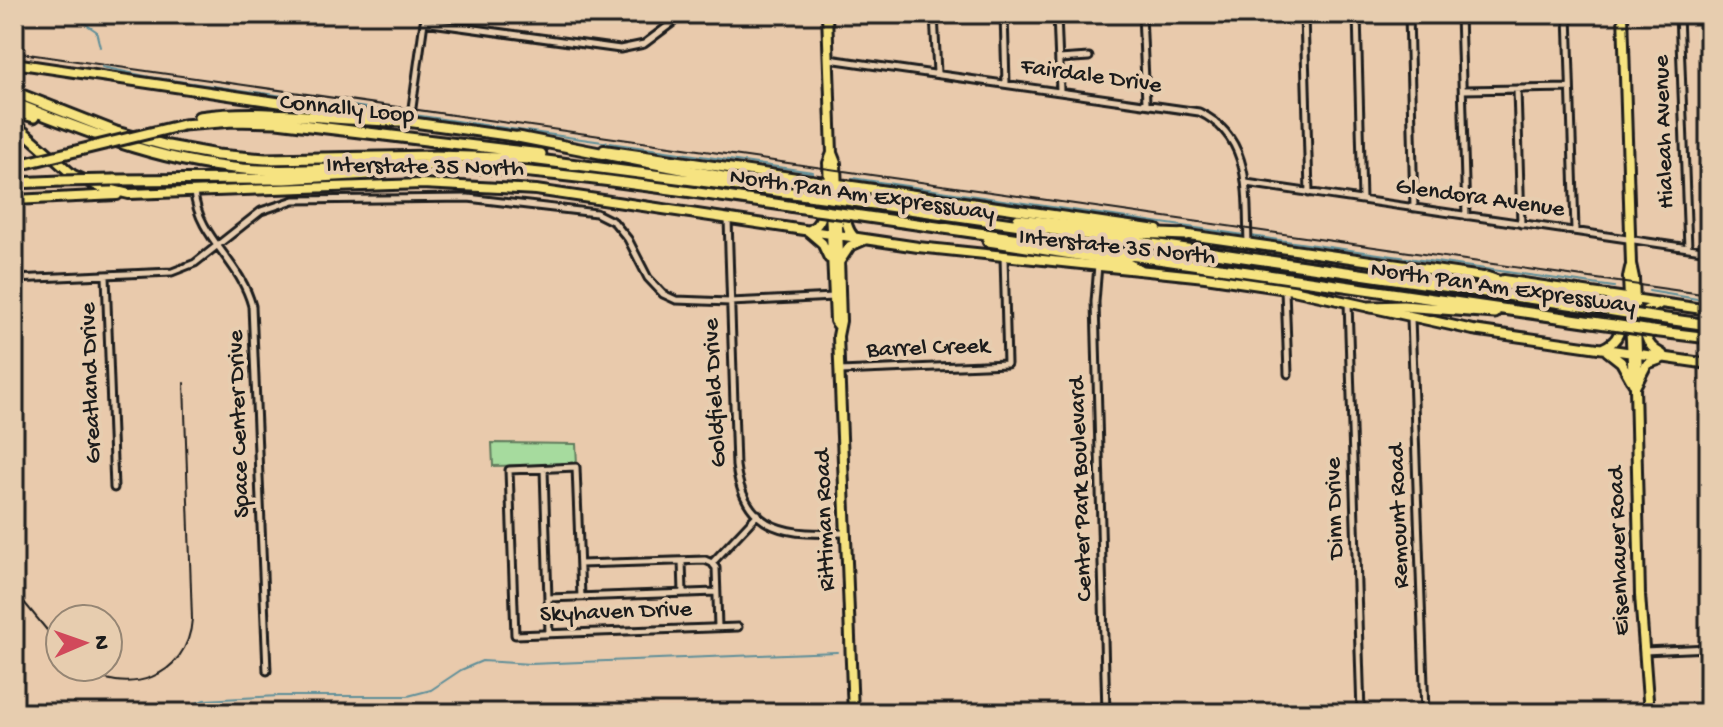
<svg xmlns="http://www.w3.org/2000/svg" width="1723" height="727" font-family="'Gochi Hand',sans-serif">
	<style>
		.green { fill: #a6db9e; stroke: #617c5d; stroke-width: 2 }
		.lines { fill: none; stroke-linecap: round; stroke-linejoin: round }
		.stream { stroke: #608f99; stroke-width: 2 }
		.minor-casing { stroke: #1c1c1c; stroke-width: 11 }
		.major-casing { stroke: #1c1c1c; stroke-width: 14 }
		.highway-casing { stroke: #1c1c1c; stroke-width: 15 }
		.minor { stroke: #e7cdaf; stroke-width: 5 }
		.major { stroke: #f6e381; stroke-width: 8 }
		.highway { stroke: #f6e381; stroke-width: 9 }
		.rail { stroke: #1c1c1c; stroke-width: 2 }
		.highway-bridge-casing { stroke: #1c1c1c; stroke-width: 15; stroke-linecap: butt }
		.highway-bridge { stroke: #f6e381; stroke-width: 9 }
		.labels { text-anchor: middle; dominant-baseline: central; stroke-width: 8; stroke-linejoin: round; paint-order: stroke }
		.street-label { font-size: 24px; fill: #1c1c1c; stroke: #e7cdaf }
	</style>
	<rect width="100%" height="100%" fill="#e9caac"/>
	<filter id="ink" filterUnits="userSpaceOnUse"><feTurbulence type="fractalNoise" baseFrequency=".0125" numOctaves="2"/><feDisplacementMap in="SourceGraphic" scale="16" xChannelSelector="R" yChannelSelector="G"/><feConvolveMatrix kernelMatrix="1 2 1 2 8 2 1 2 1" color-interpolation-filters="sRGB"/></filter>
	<g filter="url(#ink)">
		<path class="green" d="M492 443 576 444 577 464 493 466Z"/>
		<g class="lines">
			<path class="stream" d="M79 14 84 23 96 31 100 47
				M102 67 150 77 408 114
				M414 115 813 172
				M852 178 1244 235
				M1251 236 1614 287
				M1649 291 1709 301
				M1649 371 1650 367
				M174 713 204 700 279 696H408L431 690 461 670 482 661 530 664 837 652"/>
			<defs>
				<path id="minor" d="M934 14 937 73
					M1004 14 1006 83
					M1057 14 1060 91
					M1142 14 1146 103
					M1304 14 1309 193
					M1357 14 1362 200
					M1409 14 1414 208
					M1460 14 1466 216
					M1568 14 1575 230
					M1679 14 1688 248
					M829 59 1199 112C1252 137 1246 193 1248 243
					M1059 59 1089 57
					M1517 89 1521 224
					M1463 90 1570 88
					M410 122 424 22 620 49 644 44 684 14
					M1246 183 1709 251
					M194 192C198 238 240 260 252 306L267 671
					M728 219 736 466C745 535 791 535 846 533
					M1098 265 1095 302 1106 713
					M106 276 114 488
					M14 279 172 272 195 263 261 211 294 200 468 198 596 213 614 222 628 239 648 278 663 294 676 300 730 302 834 297
					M1285 289 1288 374
					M1348 302 1361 713
					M1411 318 1425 713
					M840 371 1007 364 1004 257
					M544 469 549 633
					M682 561 683 593
					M712 563 758 514
					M712 563 716 568 718 627
					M580 564 705 560 712 563
					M581 597 576 467 509 470 515 635 738 627
					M548 598 716 592
					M1644 651 1709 648"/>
				<path id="major" d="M827 14 832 153 828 163 835 321 838 325
					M1623 14 1631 264 1634 278 1638 376
					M14 63 377 117
					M403 121 524 138
					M14 123 73 175 100 187 129 194 422 184 536 190 918 247 1205 277 1293 290 1473 330 1709 364
					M604 150 1157 230
					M832 153 836 163 841 321 838 336 853 713
					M14 200 117 195
					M810 230C828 221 825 193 812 180
					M808 231 822 243 829 258
					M1182 234 1490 278
					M854 237C842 225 841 193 858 188
					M840 261 850 246 864 240
					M1630 268 1628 277 1633 383
					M1503 280 1709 310
					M1658 305 1646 310C1643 329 1643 345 1662 354
					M1603 348C1625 338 1619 326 1619 305L1608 295
					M1607 351 1621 362 1631 380
					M1649 713 1640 595 1635 387 1647 364 1661 359"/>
				<path id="highway" d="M14 92 116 132 168 146 217 155 265 159 436 156 531 159 815 196
					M14 103C94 135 172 166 259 170 326 173 393 162 460 166 579 174 697 193 816 210
					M14 111 34 117
					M199 117C269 107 336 122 407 121
					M183 125 233 121 277 122 541 154
					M518 137 733 179
					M113 180 285 179 370 174
					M14 183 61 181
					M853 201 1576 305
					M854 215 1613 325
					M1018 219 1135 233 1186 235
					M988 241 1124 262 1138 269
					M1486 277 1546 297
					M1370 307 1403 306 1495 313
					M1652 317 1709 325
					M1652 331 1709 338"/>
			</defs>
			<use href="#minor" class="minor-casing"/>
			<use href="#major" class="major-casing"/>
			<use href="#highway" class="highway-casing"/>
			<use href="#minor" class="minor"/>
			<use href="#major" class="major"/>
			<use href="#highway" class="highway"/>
			<path class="rail" d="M14 52 1709 295
				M14 590 60 646
				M80 667C125 698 188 679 192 619L184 383"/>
			<defs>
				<path id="highway-bridge" d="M22 164 183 125
					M61 181 113 180
					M815 196 853 201
					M816 210 854 215
					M1576 305 1652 317
					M1613 325 1652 331"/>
			</defs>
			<use href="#highway-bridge" class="highway-bridge-casing"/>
			<use href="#highway-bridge" class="highway-bridge"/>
		</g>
	</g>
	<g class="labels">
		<g class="street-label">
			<text transform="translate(1091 77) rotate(8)">Fairdale Drive</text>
			<text transform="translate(347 110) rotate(6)">Connally Loop</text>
			<text transform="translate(1665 132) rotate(-92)">Hialeah Avenue</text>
			<text transform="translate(425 168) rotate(1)">Interstate 35 North</text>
			<text transform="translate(862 196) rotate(8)">North Pan Am Expressway</text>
			<text transform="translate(1480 199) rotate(8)">Glendora Avenue</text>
			<text transform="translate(1117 248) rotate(6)">Interstate 35 North</text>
			<text transform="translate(1503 289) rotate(8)">North Pan Am Expressway</text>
			<text transform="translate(928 349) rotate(-2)">Barrel Creek</text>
			<text transform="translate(92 383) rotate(-92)">Greatland Drive</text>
			<text transform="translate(716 393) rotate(-93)">Goldfield Drive</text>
			<text transform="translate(240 424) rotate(-92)">Space Center Drive</text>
			<text transform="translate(1082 489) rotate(-92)">Center Park Boulevard</text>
			<text transform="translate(1336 508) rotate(-92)">Dinn Drive</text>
			<text transform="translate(1400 516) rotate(-92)">Remount Road</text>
			<text transform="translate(826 520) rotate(-92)">Rittiman Road</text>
			<text transform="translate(1620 551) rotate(-92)">Eisenhauer Road</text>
			<text transform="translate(616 613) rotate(-2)">Skyhaven Drive</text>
		</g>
	</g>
	<rect width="1723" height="727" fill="none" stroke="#e7cdaf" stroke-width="48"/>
	<rect x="24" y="24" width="1675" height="679" fill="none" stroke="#1c1c1c" stroke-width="3" filter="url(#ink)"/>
	<g transform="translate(84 643) rotate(88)"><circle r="38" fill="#e7cdaf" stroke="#968674" stroke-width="2"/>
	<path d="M0-6L14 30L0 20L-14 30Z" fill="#d1495b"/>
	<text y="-12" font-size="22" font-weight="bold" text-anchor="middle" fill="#1c1c1c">N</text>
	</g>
</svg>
